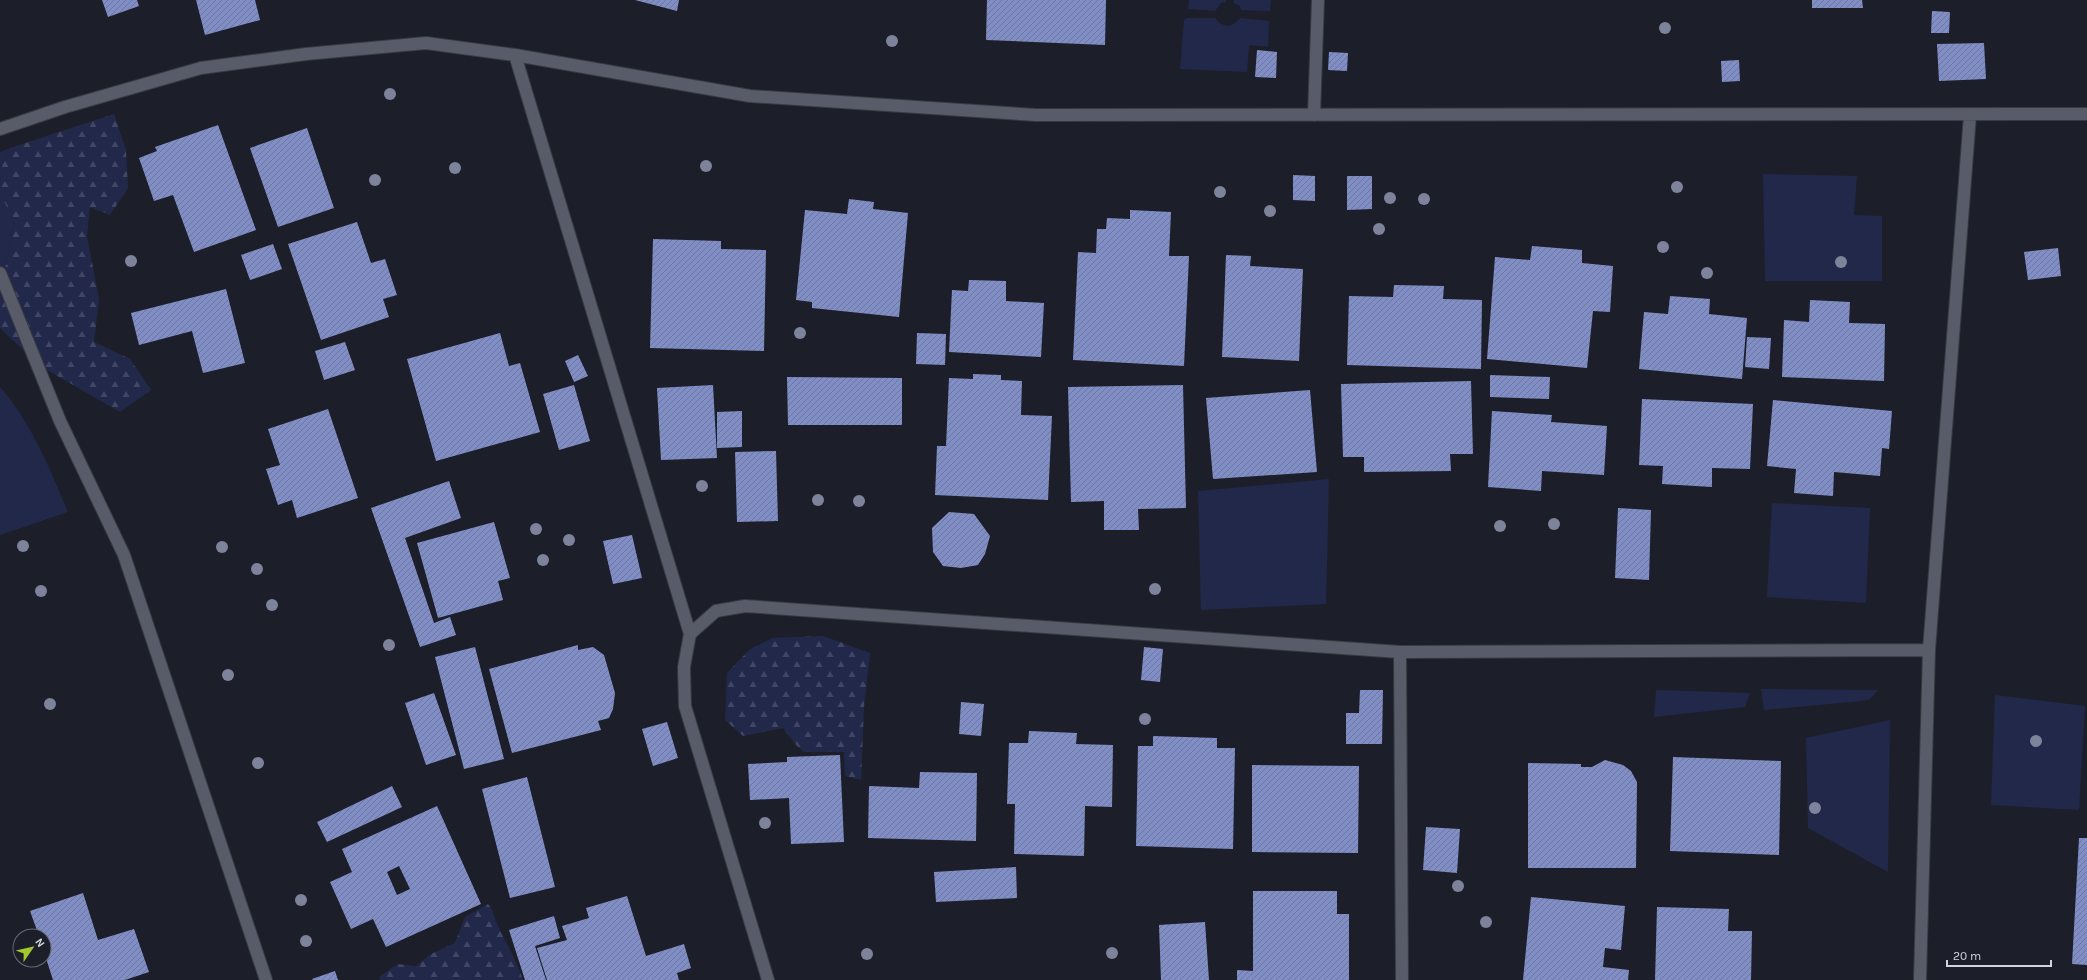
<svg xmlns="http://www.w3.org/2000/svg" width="2087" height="980" font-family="Karla,sans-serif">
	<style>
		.grass { fill: #22284a }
		.forest { fill: url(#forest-firs) }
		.building { fill: url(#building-hatch); fill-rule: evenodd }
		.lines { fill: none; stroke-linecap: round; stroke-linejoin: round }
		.street-casing { stroke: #383a42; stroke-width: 14 }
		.street { stroke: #585c68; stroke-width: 12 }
		.tree { fill: #7d839a }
	</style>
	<defs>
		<pattern id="forest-firs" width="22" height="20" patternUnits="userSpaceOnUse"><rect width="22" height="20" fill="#22284a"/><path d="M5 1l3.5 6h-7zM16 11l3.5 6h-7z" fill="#414664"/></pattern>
		<pattern id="building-hatch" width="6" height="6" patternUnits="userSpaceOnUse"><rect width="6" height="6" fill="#818ec6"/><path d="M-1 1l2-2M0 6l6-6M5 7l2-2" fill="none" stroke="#6d779e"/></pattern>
	</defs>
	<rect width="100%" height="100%" fill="#1c1f2a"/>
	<path class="grass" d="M1189 0H1226V2L1221 3 1215 11 1188 9Z
		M1234 0H1271L1270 11 1241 10 1240 6 1234 3Z
		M1186 18H1215C1222 28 1233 28 1240 18L1269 21 1268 47 1249 45 1247 72 1180 69 1184 20Z
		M10 148 0 171V152Z
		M1763 174 1857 176 1854 215 1882 216V281H1765Z
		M0 193 14 221 7 263 0 277Z
		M0 387C31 422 50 469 68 512L0 535Z
		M1329 479 1326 604 1201 610 1198 491Z
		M1772 503 1870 508 1866 603 1767 597Z
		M1761 689 1878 690 1870 699 1862 701 1764 710Z
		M1656 690 1750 693 1745 707 1654 717Z
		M1995 695 2085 706 2079 810 1991 805Z
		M1890 720 1888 872 1808 828 1806 738Z"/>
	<path class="forest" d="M114 114 126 150 128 188 110 215 90 207 87 237 99 299 94 342 130 359 151 390 120 412 40 366 0 328V277L7 263 14 221 0 193V171L10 148Z
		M823 636 870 653 864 707 861 780 845 776 844 752H804L796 745 783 728 743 736 725 720 727 673 749 650 772 638Z
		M488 904C494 911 494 917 497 924 506 943 516 960 523 980H380L379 977 398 964 416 966 431 954 455 943 465 917Z"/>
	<path class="building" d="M102 0H137L139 6 108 17Z
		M196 0H255L260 20 205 35Z
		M635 0H679L677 11Z
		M987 0H1106L1105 45 986 40Z
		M1812 0H1862L1863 8H1812Z
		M1932 11 1950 12 1949 33H1931Z
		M1984 43 1986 79 1939 81 1937 44Z
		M1257 50 1277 52 1276 78 1255 77Z
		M1329 52 1348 53 1347 71 1328 70Z
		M1739 60 1740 81 1722 82 1721 61Z
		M218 125 256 230 194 252 173 195 154 201 139 158 157 151 155 147Z
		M307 128 334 208 278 227 250 148Z
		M1293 175 1315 176V201L1293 200Z
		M1347 176H1372V209L1347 210Z
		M849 199 874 202 873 209 908 213 899 317 812 308V302L796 300 805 210 847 214Z
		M1130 210 1171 212 1169 256H1189L1184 366 1073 360 1078 252 1096 253 1097 229H1106L1107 218 1130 219Z
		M357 222 371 263 385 259 397 295 383 299 389 317 321 340 288 244Z
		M653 239 721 241V249L766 250 764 351 650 348Z
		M273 244 282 269 250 280 241 255Z
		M1532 246 1582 250V263L1613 266 1610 312 1593 311 1587 368 1487 359 1495 257 1530 260Z
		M2058 248 2061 276 2028 280 2024 252Z
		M1226 255 1251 256 1250 266 1303 269 1299 361 1222 357Z
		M969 280 1006 281V301L1044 303 1041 357 949 352 952 290 968 291Z
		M1394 285 1444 286 1443 299 1482 300 1481 369 1347 365 1349 296 1393 297Z
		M226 289 245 363 203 373 192 331 139 345 131 313Z
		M1670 296 1710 299 1709 314 1747 318 1742 379 1639 369 1644 312 1668 314Z
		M1810 300 1850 302 1849 323 1885 324 1884 381 1782 377 1784 320 1809 322Z
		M500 333 509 366 520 363 540 432 436 461 407 359Z
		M917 333 946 334 945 365 916 364Z
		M1747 337 1771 338 1769 369 1745 367Z
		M345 342 355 370 324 380 315 351Z
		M578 355 588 376 574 382 565 361Z
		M973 374 1001 375V380L1022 381 1021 415 1052 416 1048 500 935 495 937 446H946L949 378 973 379Z
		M1490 375 1550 377 1549 399 1490 397Z
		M787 377 902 378V425H788Z
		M1471 381 1473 454H1450L1451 471 1364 472V457H1343L1341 384Z
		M574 385 590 441 559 450 543 394Z
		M713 385 717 458 661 460 657 388Z
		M1183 385 1186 508 1138 509 1139 530H1104V501L1071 502 1068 387Z
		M1310 390 1317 472 1213 479 1206 398Z
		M1642 399 1753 404 1750 469 1712 468V487L1662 484 1663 466 1639 465Z
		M1773 400 1892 411 1889 449 1882 448 1880 476 1834 472 1833 496 1794 493 1796 469 1767 466Z
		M328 409 358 498 297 518 292 500 278 505 266 469 280 465 268 429Z
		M742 411V447L717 448V412Z
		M1492 411 1552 415 1551 422 1607 426 1604 475 1542 471 1541 491 1488 487Z
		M776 451 778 521 737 522 735 452Z
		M449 481 461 518 405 538 434 623 450 617 456 635 420 647 371 508Z
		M1618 508 1651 510 1649 580 1615 578Z
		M949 512 974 514 990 536 985 554 978 565 961 568 943 566 933 552 932 528Z
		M494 522 510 578 498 581 503 600 438 618 417 543Z
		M632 535 642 578 613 584 603 541Z
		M578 645V650L593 647 604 655 615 693 613 709 609 718 598 721 601 730 512 753 489 669Z
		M475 647 504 759 464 769 435 657Z
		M1144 647 1163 649 1160 682 1141 680Z
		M1360 690H1383L1382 744H1346V713H1359Z
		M434 693 456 755 426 765 405 703Z
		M961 702 984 704 981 736 959 734Z
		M667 722 678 758 653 766 642 729Z
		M1029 731 1077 733 1076 744 1113 745 1112 807 1085 806 1084 856 1014 854 1015 804H1007L1009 743H1028Z
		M1153 736 1217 738V748H1235L1233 849 1136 846 1138 746H1153Z
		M840 755 844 842 791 844 789 798 750 800 748 764 787 762V757Z
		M1673 757 1781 761 1779 855 1670 851Z
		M1605 760 1623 765 1631 771 1637 782 1636 868H1528V763L1581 764V767H1592Z
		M1252 765 1359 766 1358 853 1252 852Z
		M920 772 977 773 976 841 868 838 869 786 919 788Z
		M527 777 555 887 510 898 482 789Z
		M392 786 402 807 327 842 317 822Z
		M437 806 481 904 386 947 373 919 351 929 330 882 352 872 342 849ZM399 866 410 889 397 895 387 872Z
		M1426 827 1460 829 1457 873 1423 870Z
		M2079 838H2087V965L2072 964Z
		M1016 867 1017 898 936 902 934 872Z
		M1253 891H1337V914H1349V980H1237V970L1253 971Z
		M83 893 98 940 134 929 149 972 125 980H53L44 952V936H39L30 911Z
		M627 896 646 956 684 944 691 968 677 973 679 980H547L537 948 567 940 562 926 589 918 586 908Z
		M1531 897 1625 906 1621 950 1605 948 1603 967 1629 970 1628 980H1523Z
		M1657 907 1729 909 1728 931H1752L1751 980H1655Z
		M554 916 560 938 535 946 546 980H525L509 930Z
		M1205 922 1209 980H1161L1159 925Z
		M335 971 338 980H313L312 979Z"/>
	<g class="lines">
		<defs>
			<path id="street" d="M515 55 690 634
				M1314 115 1318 0
				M0 129 65 107 201 68 306 54 426 43 515 55 750 96 1036 115 2087 114
				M0 273 60 421 124 555 266 980
				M1400 652 1402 980
				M768 980 685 706 684 667 690 634 716 611 745 606 1400 652 1929 650
				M1920 980 1929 650 1970 115"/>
		</defs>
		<use href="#street" class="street-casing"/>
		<use href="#street" class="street"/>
	</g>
	<g class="tree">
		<circle cx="1665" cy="28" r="6"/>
		<circle cx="892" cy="41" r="6"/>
		<circle cx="390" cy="94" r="6"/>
		<circle cx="706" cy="166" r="6"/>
		<circle cx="455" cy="168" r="6"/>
		<circle cx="375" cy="180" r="6"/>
		<circle cx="1677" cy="187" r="6"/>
		<circle cx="1220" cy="192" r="6"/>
		<circle cx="1390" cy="198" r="6"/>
		<circle cx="1424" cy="199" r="6"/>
		<circle cx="1270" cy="211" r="6"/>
		<circle cx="1379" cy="229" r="6"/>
		<circle cx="1663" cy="247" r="6"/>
		<circle cx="131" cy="261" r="6"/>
		<circle cx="1841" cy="262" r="6"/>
		<circle cx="1707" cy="273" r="6"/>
		<circle cx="800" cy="333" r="6"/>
		<circle cx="702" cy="486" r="6"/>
		<circle cx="818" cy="500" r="6"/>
		<circle cx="859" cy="501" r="6"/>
		<circle cx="1554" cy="524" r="6"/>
		<circle cx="1500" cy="526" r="6"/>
		<circle cx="536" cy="529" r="6"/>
		<circle cx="569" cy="540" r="6"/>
		<circle cx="23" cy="546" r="6"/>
		<circle cx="222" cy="547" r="6"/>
		<circle cx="543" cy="560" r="6"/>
		<circle cx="257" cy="569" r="6"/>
		<circle cx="1155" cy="589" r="6"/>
		<circle cx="41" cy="591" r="6"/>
		<circle cx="272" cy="605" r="6"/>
		<circle cx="389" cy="645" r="6"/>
		<circle cx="228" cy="675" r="6"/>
		<circle cx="50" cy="704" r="6"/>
		<circle cx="1145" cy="719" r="6"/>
		<circle cx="2036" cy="741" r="6"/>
		<circle cx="258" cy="763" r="6"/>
		<circle cx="1815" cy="808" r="6"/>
		<circle cx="765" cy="823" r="6"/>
		<circle cx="1458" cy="886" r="6"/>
		<circle cx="301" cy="900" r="6"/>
		<circle cx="1486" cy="922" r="6"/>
		<circle cx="306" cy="941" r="6"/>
		<circle cx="1112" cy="953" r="6"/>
		<circle cx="867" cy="954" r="6"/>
	</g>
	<g transform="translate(32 948) rotate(56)"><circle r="19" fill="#1c1f2a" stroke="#656771"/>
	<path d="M0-3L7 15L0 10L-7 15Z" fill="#a1c92b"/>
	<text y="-6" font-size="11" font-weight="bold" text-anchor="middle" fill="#d2d4dc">N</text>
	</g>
	<path d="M1947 960v6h104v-6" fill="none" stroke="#d2d4dc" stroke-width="2"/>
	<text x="1953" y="960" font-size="12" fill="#d2d4dc" stroke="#1c1f2a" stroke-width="3" paint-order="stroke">20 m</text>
</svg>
